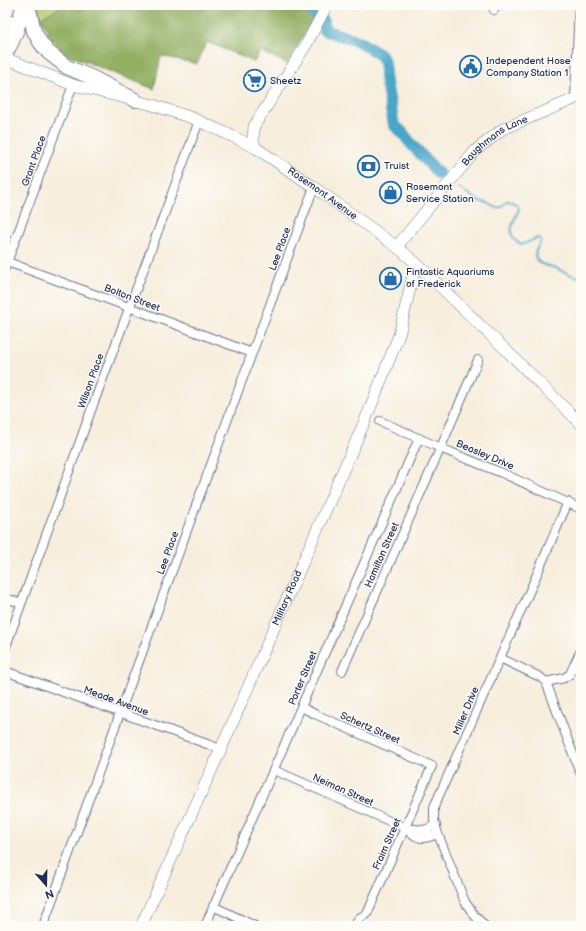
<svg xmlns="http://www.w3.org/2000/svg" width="586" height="931" font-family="'Balsamiq Sans',sans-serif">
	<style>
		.green { fill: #b9cb6f; stroke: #6a7d66 }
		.forest { fill: #92af62; stroke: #566f60 }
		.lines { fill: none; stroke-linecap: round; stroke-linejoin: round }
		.stream { stroke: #48a6c7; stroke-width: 2 }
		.river { stroke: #48a6c7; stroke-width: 12 }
		.street-casing { stroke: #68728a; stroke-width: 10 }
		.secondary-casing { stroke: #68728a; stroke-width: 12 }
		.highway-casing { stroke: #68728a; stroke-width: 16 }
		.street { stroke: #fff; stroke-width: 8 }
		.secondary { stroke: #fff; stroke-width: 11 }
		.highway { stroke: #fff; stroke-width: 14 }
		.labels { text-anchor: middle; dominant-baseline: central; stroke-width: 3; stroke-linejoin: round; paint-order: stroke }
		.poi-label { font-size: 10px; fill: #1b2f5e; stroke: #fdfcf7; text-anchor: start }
		.street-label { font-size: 10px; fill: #1b2f5e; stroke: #fdfcf7 }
	</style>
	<rect width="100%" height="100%" fill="#fdfcf7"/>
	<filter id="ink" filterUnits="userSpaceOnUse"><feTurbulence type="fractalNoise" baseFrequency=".025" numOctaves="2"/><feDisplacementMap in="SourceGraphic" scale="8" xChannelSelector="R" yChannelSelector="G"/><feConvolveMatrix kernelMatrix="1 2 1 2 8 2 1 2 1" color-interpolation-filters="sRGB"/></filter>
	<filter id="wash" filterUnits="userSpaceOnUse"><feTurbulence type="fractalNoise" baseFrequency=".012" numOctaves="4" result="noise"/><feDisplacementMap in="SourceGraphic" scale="16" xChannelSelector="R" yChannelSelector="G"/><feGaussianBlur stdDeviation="0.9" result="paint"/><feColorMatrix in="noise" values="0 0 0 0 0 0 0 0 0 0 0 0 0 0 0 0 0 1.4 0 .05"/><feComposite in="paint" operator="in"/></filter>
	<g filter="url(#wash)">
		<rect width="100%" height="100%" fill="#f7eedd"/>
		<path class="green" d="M37 5H64L41 18Z"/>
		<path class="forest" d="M64 5H317L320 7 287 64 261 51 254 62 207 42 197 64 161 56 154 89 64 53 50 37 41 18Z"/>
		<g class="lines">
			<path class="stream" d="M459 188 478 201 488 203 496 208 501 207 507 201C514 202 516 203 519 209 515 219 506 233 516 241 518 243 519 244 522 244 528 244 532 238 540 238L541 241C539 246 533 252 536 258 539 267 551 265 558 269 567 273 570 276 581 277"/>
			<path class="river" d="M305 5 324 22V30L358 41 382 56 385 67V77L394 125 401 131 413 146 439 174"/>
		</g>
	</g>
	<g filter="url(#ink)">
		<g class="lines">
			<defs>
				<path id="street" d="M494 5V10
					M575 99 579 5
					M5 261 252 353
					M5 268 73 85
					M380 421 445 450 502 473 581 509
					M5 598 21 603
					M5 649 93 405 199 121
					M500 658 540 677 546 682 581 775
					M5 671 221 749
					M342 671 441 447 478 360
					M546 682 564 678 570 674 581 650
					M301 707 315 714 432 766 367 914 359 918 355 926
					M274 770 405 828C420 840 420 840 438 834
					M405 828 425 830 436 825
					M213 906 255 926
					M43 926 120 713 252 353 314 187
					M205 926 419 438
					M485 926 475 916 465 902 438 834 434 820V807L531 588 568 502"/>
				<g id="secondary">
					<path id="s1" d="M5 58 73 85 153 105 192 118 232 136 256 148 314 187 397 247 416 263 484 329 503 347 581 424"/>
					<path d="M256 148 253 142 254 126 306 45 327 5"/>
					<path id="s2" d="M397 247 402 240 476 150 503 129 581 96"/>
					<path id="s3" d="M141 926 221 749 367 416 399 335 416 263"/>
				</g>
				<path id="highway" d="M28 5 34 31 40 42 48 52 67 67 93 78 135 100
					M5 31 13 22
					M5 54C15 38 20 23 23 5"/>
			</defs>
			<use href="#street" class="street-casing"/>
			<use href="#secondary" class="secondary-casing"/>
			<use href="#highway" class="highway-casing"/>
			<use href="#street" class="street"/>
			<use href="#secondary" class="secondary"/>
			<use href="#highway" class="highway"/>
		</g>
	</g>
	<defs>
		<symbol id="civic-ring" viewBox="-11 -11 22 22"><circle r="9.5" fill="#fdfcf7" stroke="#1f6fb2" stroke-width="1.5"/><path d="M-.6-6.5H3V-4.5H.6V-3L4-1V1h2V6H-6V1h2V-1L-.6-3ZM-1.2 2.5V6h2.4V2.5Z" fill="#1f6fb2"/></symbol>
		<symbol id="supermarket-ring" viewBox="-11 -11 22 22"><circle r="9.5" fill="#fdfcf7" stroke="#1f6fb2" stroke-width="1.5"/><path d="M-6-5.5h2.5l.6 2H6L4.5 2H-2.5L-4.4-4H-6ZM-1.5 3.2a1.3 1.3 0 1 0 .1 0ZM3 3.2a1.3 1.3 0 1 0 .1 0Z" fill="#1f6fb2"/></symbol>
		<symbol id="bank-ring" viewBox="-11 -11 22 22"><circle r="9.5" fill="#fdfcf7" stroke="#1f6fb2" stroke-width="1.5"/><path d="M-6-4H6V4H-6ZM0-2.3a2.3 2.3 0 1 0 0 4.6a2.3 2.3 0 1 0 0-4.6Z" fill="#1f6fb2"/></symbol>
		<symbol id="shop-ring" viewBox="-11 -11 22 22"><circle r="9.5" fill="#fdfcf7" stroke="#1f6fb2" stroke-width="1.5"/><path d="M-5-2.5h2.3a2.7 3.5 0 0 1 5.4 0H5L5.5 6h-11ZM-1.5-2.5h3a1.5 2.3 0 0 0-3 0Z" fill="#1f6fb2"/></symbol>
	</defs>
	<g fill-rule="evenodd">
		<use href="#civic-ring" x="458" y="54" width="25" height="25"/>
		<use href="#supermarket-ring" x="242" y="68" width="25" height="25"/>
		<use href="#bank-ring" x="356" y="154" width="25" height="25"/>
		<use href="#shop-ring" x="378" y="180" width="25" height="25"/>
		<use href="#shop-ring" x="378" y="266" width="25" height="25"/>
	</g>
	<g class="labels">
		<g class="poi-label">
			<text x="486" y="61">Independent Hose<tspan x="486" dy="12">Company Station 1</tspan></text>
			<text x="270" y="81">Sheetz</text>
			<text x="384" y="166">Truist</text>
			<text x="406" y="187">Rosemont<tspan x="406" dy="12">Service Station</tspan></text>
			<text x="406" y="272">Fintastic Aquariums<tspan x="406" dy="12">of Frederick</tspan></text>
		</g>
		<g class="street-label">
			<text stroke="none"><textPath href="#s2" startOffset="146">Baughmans Lane</textPath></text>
			<text transform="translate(34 161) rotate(-70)">Grant Place</text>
			<text stroke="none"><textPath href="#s1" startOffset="348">Rosemont Avenue</textPath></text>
			<text transform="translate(280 249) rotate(-70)">Lee Place</text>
			<text transform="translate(132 298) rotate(21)">Bolton Street</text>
			<text transform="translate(91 381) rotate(-70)">Wilson Place</text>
			<text transform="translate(485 455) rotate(23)">Beasley Drive</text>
			<text transform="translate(168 553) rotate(-70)">Lee Place</text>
			<text transform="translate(382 555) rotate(-66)">Hamilton Street</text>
			<text stroke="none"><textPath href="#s3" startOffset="359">Military Road</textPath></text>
			<text transform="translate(303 678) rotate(-67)">Porter Street</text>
			<text transform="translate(116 701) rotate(20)">Meade Avenue</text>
			<text transform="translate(466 711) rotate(-67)">Miller Drive</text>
			<text transform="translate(370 728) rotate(24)">Schertz Street</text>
			<text transform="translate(343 790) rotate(24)">Neiman Street</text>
			<text transform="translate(387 844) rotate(-66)">Fraim Street</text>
		</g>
	</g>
	<rect width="586" height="931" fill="none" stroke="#fdfcf7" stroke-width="20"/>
	<g transform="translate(46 885) rotate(160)" stroke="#fdfcf7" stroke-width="3" paint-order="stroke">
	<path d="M0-3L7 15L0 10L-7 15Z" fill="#1b2f5e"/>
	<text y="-6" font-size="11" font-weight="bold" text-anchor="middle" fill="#1b2f5e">N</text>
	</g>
</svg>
